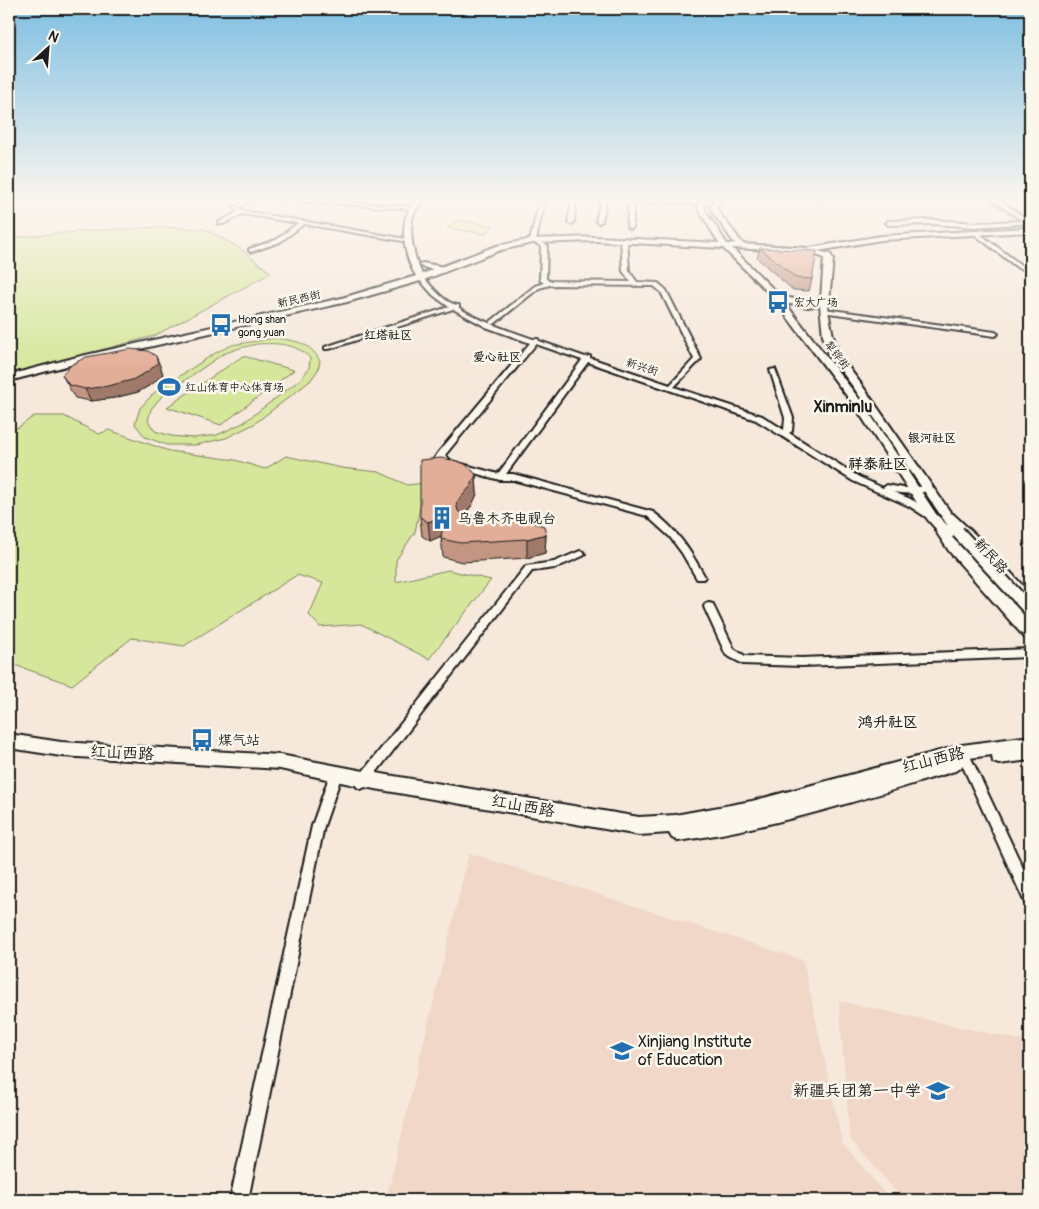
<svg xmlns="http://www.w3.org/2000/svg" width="1039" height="1209" font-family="Pangolin,'LXGW WenKai TC',sans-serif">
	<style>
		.built { fill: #f0d7c7 }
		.green { fill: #d6e79b; stroke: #79825c; fill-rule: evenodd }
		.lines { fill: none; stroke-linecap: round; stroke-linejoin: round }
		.minor-casing { stroke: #1c1c1c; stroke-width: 4 }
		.major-casing { stroke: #1c1c1c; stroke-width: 4 }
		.minor { fill: #fbf7ec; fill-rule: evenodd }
		.major { fill: #fbf7ec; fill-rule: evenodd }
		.major-bridge-casing { stroke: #1c1c1c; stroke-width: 16; stroke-linecap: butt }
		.major-bridge { stroke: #fbf7ec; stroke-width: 12 }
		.wall { fill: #c39683; stroke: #1c1c1c }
		.shaded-wall { fill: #9f7a6a; stroke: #1c1c1c }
		.building { fill: #e3ae98; stroke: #1c1c1c }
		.labels { text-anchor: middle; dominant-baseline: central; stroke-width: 5; stroke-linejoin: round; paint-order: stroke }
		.far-street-label { font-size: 11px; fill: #1c1c1c; stroke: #fbf7ec }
		.far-poi-label { font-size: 11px; fill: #1c1c1c; stroke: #fbf7ec; text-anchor: start }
		.far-neighbourhood-label { font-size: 12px; font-weight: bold; fill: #1c1c1c; stroke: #fbf7ec }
		.poi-label { font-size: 14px; fill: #1c1c1c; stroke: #fbf7ec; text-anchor: start }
		.street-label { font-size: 14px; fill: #1c1c1c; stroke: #fbf7ec }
		.neighbourhood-label { font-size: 15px; font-weight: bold; fill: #1c1c1c; stroke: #fbf7ec }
		.far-district-label { font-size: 16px; font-weight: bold; fill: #1c1c1c; stroke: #fbf7ec }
		.near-street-label { font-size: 16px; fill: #1c1c1c; stroke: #fbf7ec }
		.near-poi-label { font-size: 16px; fill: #1c1c1c; stroke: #fbf7ec; text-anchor: start }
	</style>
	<rect width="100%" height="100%" fill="#f6e8db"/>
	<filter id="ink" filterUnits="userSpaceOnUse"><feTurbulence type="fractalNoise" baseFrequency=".02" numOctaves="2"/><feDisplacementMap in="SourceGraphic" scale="10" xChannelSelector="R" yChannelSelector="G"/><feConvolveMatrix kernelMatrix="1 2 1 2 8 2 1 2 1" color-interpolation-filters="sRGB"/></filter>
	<g filter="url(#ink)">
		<path class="built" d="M469 853 803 960 842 1142 890 1200H386Z
			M839 1001 1030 1042V1200H904L850 1139Z"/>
		<path class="green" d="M457 220 494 226 485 234 447 228Z
			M161 227 205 229 238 247 271 273 154 336 9 374V238L84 231Z
			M275 338C295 341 309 341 320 361L318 370 310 381 254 424 226 438 196 445H167L145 437 135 424 140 408 154 393 215 353 232 345ZM257 344C278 343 295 343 310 358L309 368 301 379 243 423 217 435 193 438 171 436 155 431 148 421 151 409 162 396 223 354 240 348Z
			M243 356 294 370 221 425 167 407Z
			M34 416H64L99 434 109 430 169 451 235 460 265 469 286 456 342 468 379 472 407 485 425 483 415 532 396 560V582L448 570 491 580 429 659 361 624 320 627 309 615 323 583 297 575 184 646 132 638 72 685 9 663V430L19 427Z"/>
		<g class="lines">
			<defs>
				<path id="minor" d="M246 199H252L239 208 243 211 412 240 409 242 304 224 280 242 251 252 249 251V249L276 240 298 223 242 214 223 224H219V222L238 212 234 208Z
					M266 199H299L414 207 416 208 414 209Z
					M540 199H545L536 240 547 245 546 279 550 281 631 282 623 271 621 240 624 238 627 240 629 271 637 282 658 283 666 290 701 359 674 387 762 416 784 430 785 418 770 370 775 369 793 418 792 431 789 433 859 477 883 488 887 485 903 488 931 486 932 488C923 495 904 494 893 492 907 497 923 504 933 515L932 517H926L909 506 853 481 756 420 588 362 506 474H513L653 512C677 529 691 552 705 577L703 579H697L682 553 670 537 647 516 513 480H500L445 465 441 460 435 461 434 459 438 453 530 343 486 327 453 309 329 349H325V347L449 307 433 295 418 278 419 277H423C432 287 446 305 459 305V308C482 322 507 330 533 339H538L539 341 585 357 590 356V358L670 385 694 359 661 292 654 286 550 285 539 288 494 324H490V322L535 286 544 283 540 280 541 246 530 241ZM536 344 582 360 498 474 451 461 445 455Z
					M572 199H576L574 222 571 224 568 222Z
					M601 199H606L602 221 599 223 596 221Z
					M629 199H664L716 203 718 204 716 205 633 201V227L630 229 627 227Z
					M816 199H823L818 201Z
					M991 199H997L1030 221V223L975 227 933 224 889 225 886 223 889 221 933 220 975 223 1023 221Z
					M976 231 1021 265H1030V269L1018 268 974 234V232Z
					M422 263 445 267 448 269C440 273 429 269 420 266V264Z
					M824 309 995 332 998 334 995 336 822 312V310Z
					M950 513 953 514 984 543 1030 594V604L1026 603 978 547 947 518 946 516Z
					M940 527 943 528 955 547 1030 629V640L1026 639 949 551 935 530Z
					M580 551 583 552 585 554 583 556 555 568 532 571 365 787 361 789 357 787 355 783 357 779 526 566 554 562Z
					M709 603 713 604 714 607 734 649 745 656 802 658 1030 649V657L802 666 743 664 726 655 704 607 705 604Z
					M966 755 970 756 1030 883V905L1025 903 960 760 962 756Z
					M334 774 338 776 340 780 324 826 248 1200H230L312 826 328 780 330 776Z"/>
				<path id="major" d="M417 199H424C420 205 415 210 413 216 408 234 414 258 422 274L496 246 533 239 596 237 719 243 699 210 698 206 702 199H709L704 206 705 210 727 244H735L712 211 711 208 714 199H721L717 208 718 211 743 244 809 248 881 236 1030 228V232L881 240 818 251 830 254 833 259 828 311 833 336 840 356 861 384 962 529 964 532 962 535 957 536 1030 614V628L1025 627 928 520 856 408 769 293 723 248 596 241 533 243 501 250 424 280 347 302 78 363 9 381V375L77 357 342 298 416 276C406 260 401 236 406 217 408 210 413 205 417 199ZM732 248 809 252 824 258 821 299 808 302 780 296ZM785 303 808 307 820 305 823 336 830 356 854 388 948 526 936 514 864 405Z
					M9 734 61 742 280 755 364 771 639 817 675 815 752 801 962 745 1030 736V760L999 764 993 762 992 755 962 759 963 763 961 768 955 771C864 799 773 828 678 841L672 838 669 833 639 835 364 787 280 769 61 756 9 748Z"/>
			</defs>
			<use href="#minor" class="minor-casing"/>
			<use href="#major" class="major-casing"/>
			<use href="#minor" class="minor"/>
			<use href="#major" class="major"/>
			<defs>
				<path id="major-bridge" d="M958 532 1030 610"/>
			</defs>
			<use href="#major-bridge" class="major-bridge-casing"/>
			<use href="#major-bridge" class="major-bridge"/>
		</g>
		<path class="wall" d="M760 248 812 279 809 291 793 290 757 258Z
			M161 368 163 375 152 384 138 392 114 398 91 401 75 398 62 375Z
			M476 475 477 494 472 505 464 516 546 534 545 553 527 558 462 562 443 557 441 536 430 541 422 536 420 517Z"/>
		<path class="shaded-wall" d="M156 356 161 368 163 375 152 384 138 392 114 398 91 401 85 389Z
			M476 475 477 494 472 505 458 522 456 503Z
			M444 516 446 534 430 541 428 522Z
			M546 534 545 553 527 558V539Z"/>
		<path class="building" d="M760 248 817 251 812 279 796 278Z
			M130 349 148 351 156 356 158 363 147 372 132 380 108 386 85 389 69 385 62 375 71 365 86 357Z
			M441 458 457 461 465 464 473 471 476 475 471 486 456 503 458 511 462 515 524 520 544 526 546 534 527 539 461 543 441 539 444 516 428 522 420 517V460Z"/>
	</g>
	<linearGradient id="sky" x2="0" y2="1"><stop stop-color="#7ebfe2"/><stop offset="0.54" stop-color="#fbf5ef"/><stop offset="1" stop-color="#fbf5ef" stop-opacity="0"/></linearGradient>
	<rect width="1039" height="369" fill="url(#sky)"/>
	<defs>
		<symbol id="bus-bare" viewBox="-9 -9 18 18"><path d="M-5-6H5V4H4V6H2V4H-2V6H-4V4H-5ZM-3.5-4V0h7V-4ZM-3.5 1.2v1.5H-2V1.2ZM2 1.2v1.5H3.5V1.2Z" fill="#1f6fb2" stroke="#fbf7ec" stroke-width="2.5" paint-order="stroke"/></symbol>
		<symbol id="stadium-bare" viewBox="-9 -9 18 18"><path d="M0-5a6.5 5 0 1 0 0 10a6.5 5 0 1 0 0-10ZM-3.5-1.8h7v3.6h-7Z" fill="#1f6fb2" stroke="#fbf7ec" stroke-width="2.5" paint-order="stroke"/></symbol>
		<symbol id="building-bare" viewBox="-9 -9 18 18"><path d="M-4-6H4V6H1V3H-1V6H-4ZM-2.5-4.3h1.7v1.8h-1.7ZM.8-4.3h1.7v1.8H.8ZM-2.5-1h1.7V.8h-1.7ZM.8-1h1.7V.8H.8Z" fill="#1f6fb2" stroke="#fbf7ec" stroke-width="2.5" paint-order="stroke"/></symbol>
		<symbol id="university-bare" viewBox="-9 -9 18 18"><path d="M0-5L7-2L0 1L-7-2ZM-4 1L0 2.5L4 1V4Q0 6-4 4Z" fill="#1f6fb2" stroke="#fbf7ec" stroke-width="2.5" paint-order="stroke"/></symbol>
		<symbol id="school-bare" viewBox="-9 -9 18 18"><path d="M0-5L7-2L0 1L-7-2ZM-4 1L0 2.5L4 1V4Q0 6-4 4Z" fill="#1f6fb2" stroke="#fbf7ec" stroke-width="2.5" paint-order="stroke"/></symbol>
	</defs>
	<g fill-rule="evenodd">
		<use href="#bus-bare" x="762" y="286" width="32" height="32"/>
		<use href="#bus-bare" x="205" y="309" width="32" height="32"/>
		<use href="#stadium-bare" x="153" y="371" width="32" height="32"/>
		<use href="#building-bare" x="426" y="502" width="32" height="32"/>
		<use href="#bus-bare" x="186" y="724" width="32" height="32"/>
		<use href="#university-bare" x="606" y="1035" width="32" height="32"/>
		<use href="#school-bare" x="922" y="1075" width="32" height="32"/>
	</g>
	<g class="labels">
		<g class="far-street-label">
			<text transform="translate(299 299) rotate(-13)">新民西街</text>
			<text transform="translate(837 355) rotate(53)">犁铧街</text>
			<text transform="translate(642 367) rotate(18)">新兴街</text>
		</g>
		<g class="far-poi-label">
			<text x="794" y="302">宏大广场</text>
			<text x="238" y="319">Hong shan<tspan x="238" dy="13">gong yuan</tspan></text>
			<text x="185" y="387">红山体育中心体育场</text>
		</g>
		<g class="far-neighbourhood-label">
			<text x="388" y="335">红塔社区</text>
			<text x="497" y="357">爱心社区</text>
			<text x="932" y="438">银河社区</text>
		</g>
		<g class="poi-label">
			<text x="458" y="518">乌鲁木齐电视台</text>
			<text x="218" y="740">煤气站</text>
		</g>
		<g class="street-label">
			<text transform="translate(991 556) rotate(48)">新民路</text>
		</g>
		<g class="neighbourhood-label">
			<text x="878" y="464">祥泰社区</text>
			<text x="888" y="722">鸿升社区</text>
		</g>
		<g class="far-district-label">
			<text x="843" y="407">Xinminlu</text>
		</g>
		<g class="near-street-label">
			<text transform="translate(122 753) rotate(3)">红山西路</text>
			<text transform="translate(933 760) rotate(-14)">红山西路</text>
			<text transform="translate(523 806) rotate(10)">红山西路</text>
		</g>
		<g class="near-poi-label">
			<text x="638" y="1042">Xinjiang Institute<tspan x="638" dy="18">of Education</tspan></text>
			<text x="921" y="1091" text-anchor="end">新疆兵团第一中学</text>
		</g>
	</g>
	<rect width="1039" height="1209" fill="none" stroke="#fbf7ec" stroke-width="30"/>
	<rect x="15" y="15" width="1009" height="1179" fill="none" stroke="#1c1c1c" stroke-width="2" filter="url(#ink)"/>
	<g transform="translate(48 48) rotate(26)" stroke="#fbf7ec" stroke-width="4" paint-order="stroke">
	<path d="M0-4L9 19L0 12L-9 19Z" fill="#1c1c1c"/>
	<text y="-8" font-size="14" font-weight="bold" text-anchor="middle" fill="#1c1c1c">N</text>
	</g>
</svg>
